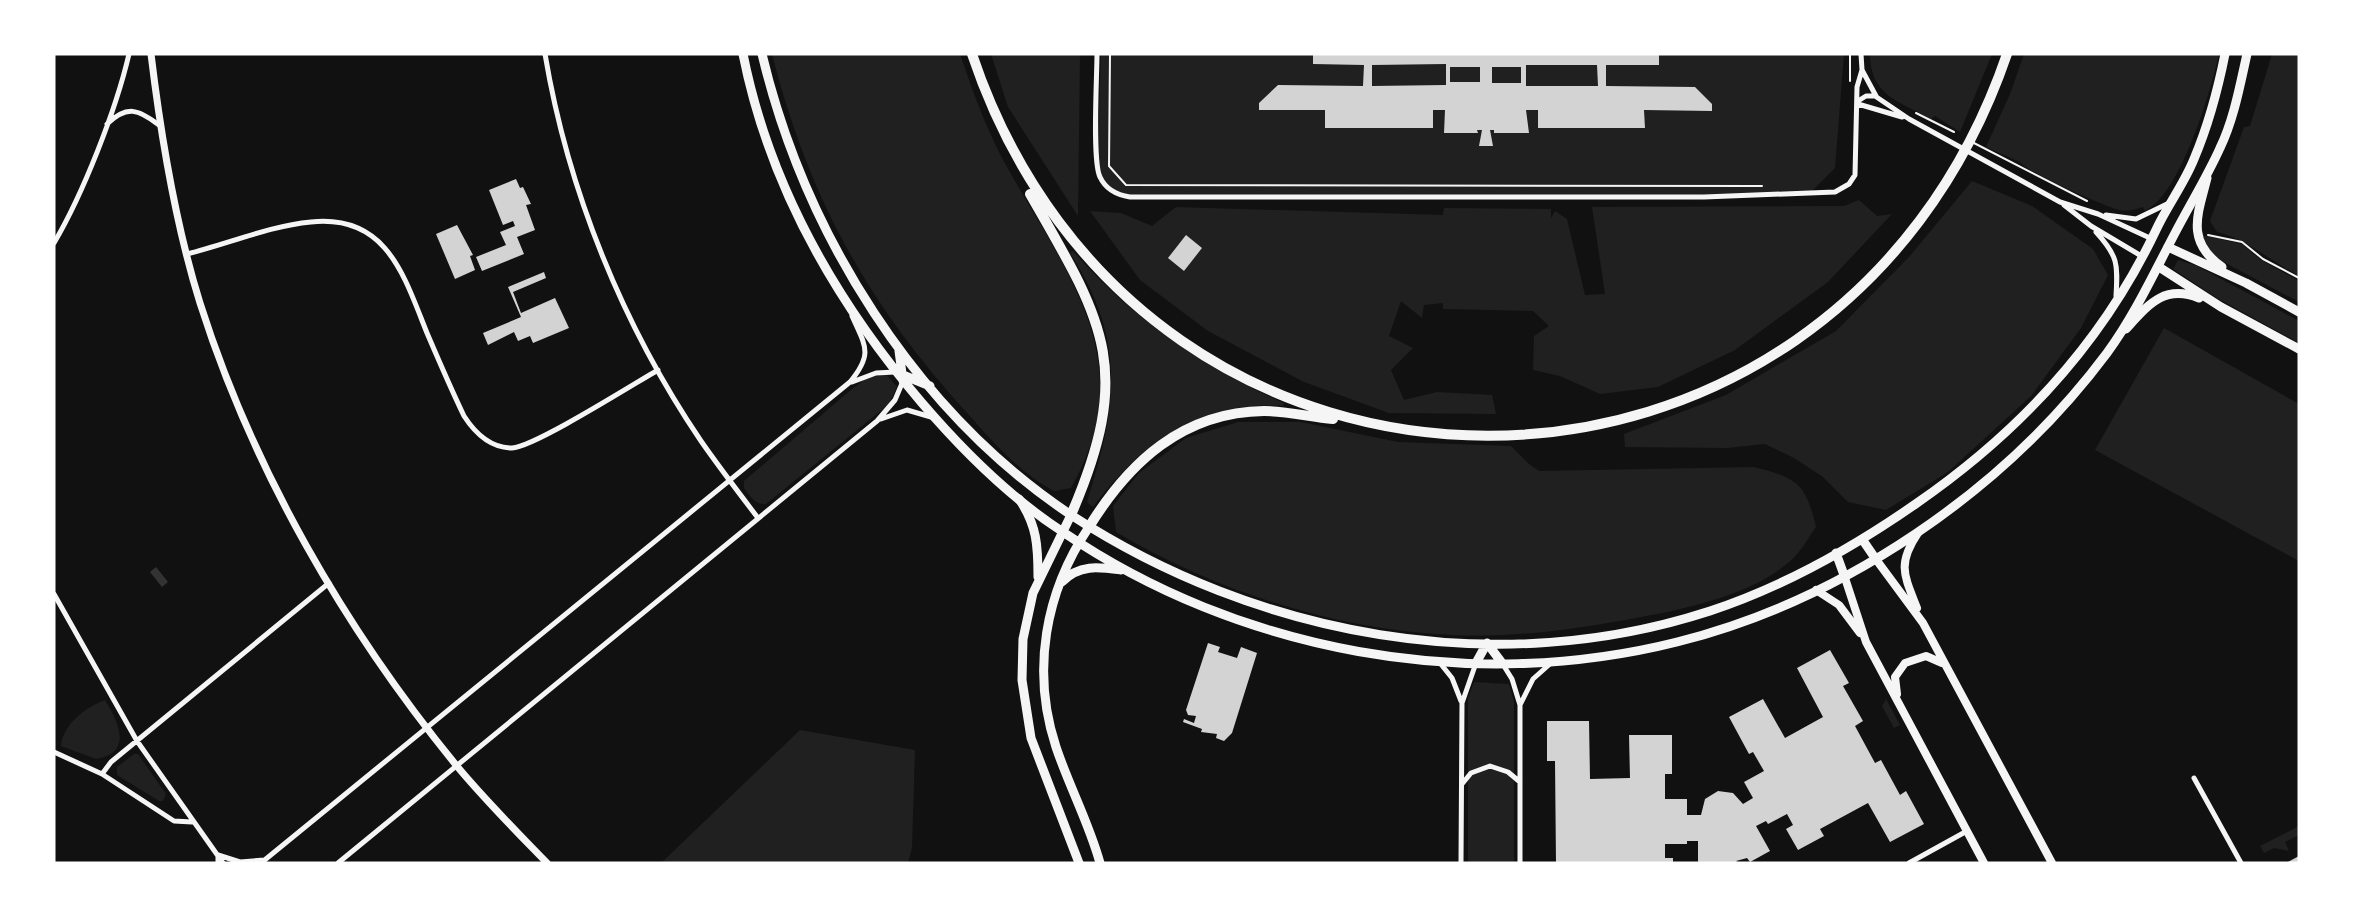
<svg xmlns="http://www.w3.org/2000/svg" width="2353" height="917" font-family="Lato,sans-serif">
	<style>
		.green { fill: #202020 }
		.water { fill: #333 }
		.building { fill: #d3d3d3; fill-rule: evenodd }
		.lines { fill: none; stroke-linecap: round; stroke-linejoin: round }
		.path { stroke: #f5f5f5; stroke-width: 2 }
		.minor { stroke: #f5f5f5; stroke-width: 5 }
		.tertiary { stroke: #f5f5f5; stroke-width: 7 }
		.secondary { stroke: #f5f5f5; stroke-width: 8 }
		.primary { stroke: #f5f5f5; stroke-width: 9 }
		.trunk { stroke: #f5f5f5; stroke-width: 9 }
		.motorway { stroke: #f5f5f5; stroke-width: 10 }
	</style>
	<rect width="100%" height="100%" fill="#111"/>
	<path class="green" d="M772 54H960C972 89 984 123 1001 156 1061 268 1145 357 1071 488L1054 491C1020 473 992 441 967 413 867 303 809 198 772 54Z
		M991 54H1080L1078 216 1008 107Z
		M1101 54H1844L1835 168 1810 193 1495 198 1130 197 1107 187 1097 165Z
		M1870 54H1992L1960 132 1935 116 1931 119C1898 101 1870 95 1870 54Z
		M2024 54H2219C2211 91 2180 195 2145 211L2143 207C2134 210 2125 212 2116 209 2102 205 2025 171 2020 162L1986 147 2010 94Z
		M2272 54H2299V276C2271 261 2248 240 2217 232L2210 221 2244 127 2250 126Z
		M1972 181 2032 206 2093 249 2108 275 2081 328 2031 396 1948 472 1886 510 1848 502 1823 477 1794 458 1765 444 1727 448 1625 447 1624 434 1726 395 1836 331 1909 257Z
		M1859 200 1877 216 1892 214 1828 282 1735 350 1658 387 1600 394 1560 376 1533 370 1534 336 1549 326 1533 311 1443 309V303L1424 305 1422 318 1401 301 1389 336 1413 348 1391 370 1404 400 1437 392 1492 395 1496 414 1389 413 1304 382 1208 331 1140 280 1090 211 1121 213 1152 226 1176 207 1443 215 1444 208 1551 209V218L1555 211 1567 219 1585 295 1605 294 1592 207 1844 206Z
		M2201 235 2242 244 2261 260 2299 281V302L2218 259 2211 254Z
		M1073 251C1132 318 1203 368 1284 403L1283 406C1198 401 1143 442 1093 507L1087 502C1117 407 1127 341 1070 253Z
		M2178 260 2197 266 2299 321V343L2217 298 2173 269Z
		M2164 328 2299 404V561L2095 450Z
		M882 375H887L897 387 888 405 766 504C755 505 750 496 744 488V481L852 389 865 379Z
		M1238 422H1301L1398 442 1511 446 1529 464 1539 471 1754 467C1797 478 1806 483 1816 527 1810 535 1805 545 1798 553 1764 592 1690 608 1641 617 1579 629 1515 638 1452 635 1336 630 1215 591 1116 532L1113 506 1139 473 1186 438Z
		M1474 682 1509 684 1514 702V863H1468V698Z
		M1886 699 1900 725 1894 728 1882 706Z
		M105 700C118 721 134 753 96 759L61 746C63 724 86 707 105 700Z
		M800 730 915 750 912 848 908 863H661Z
		M134 754H138L166 794 163 801H159L117 775V767Z
		M2299 826V835L2285 842 2289 851 2274 848 2264 853 2260 846Z"/>
	<path class="water" d="M156 567 168 582 162 587 150 572Z"/>
	<path class="building" d="M1313 54H1659V65H1606V86L1695 87 1712 104V111L1644 110 1645 128H1538V110H1526L1529 133H1494V130H1490L1493 146H1479L1482 130H1477L1478 133H1444L1445 110H1433V128H1325V110H1259V103L1278 85 1363 86 1364 65 1313 64ZM1446 64V85L1372 86V65ZM1526 65H1597L1598 86H1526ZM1450 67H1480V82H1450ZM1492 67H1521V83H1492Z
		M516 179 520 188 523 187 531 204 526 205 535 230 517 237 524 254 482 271 476 257 506 245 500 232 515 226 513 221 503 225 489 190Z
		M457 225 473 255 470 256 475 270 455 279 436 234Z
		M1186 235 1202 248 1184 271 1168 258Z
		M544 272 546 278 513 292 521 313 555 298 569 328 533 343 530 336 518 341 514 332 488 345 483 333 521 317 508 287Z
		M1208 643 1220 647 1218 652 1237 658 1241 647 1257 653 1232 733 1224 741 1216 738 1217 734 1201 732 1202 729 1183 722 1184 719 1194 723 1196 716 1188 715 1186 710Z
		M1830 650 1849 683 1843 686 1863 721 1855 726 1875 763 1881 760 1900 795 1906 791 1924 824 1890 842 1868 803 1820 829 1824 836 1798 850 1786 829 1793 825 1787 814 1768 824 1766 821 1756 826 1770 851 1750 862 1747 858 1736 861 1739 863H1698V841H1687V844H1665V858H1673V863H1556L1555 761H1547V721H1589L1590 779 1630 778 1629 735H1672V774H1665V799H1687V815H1701L1705 799 1718 791 1733 793 1743 804 1753 798 1744 782 1764 771 1753 752 1749 754 1729 717 1763 699 1785 738 1823 717 1797 668Z
		M2299 856V863H2286Z"/>
	<g class="lines">
		<path class="path" d="M1110 54 1109 166 1126 185 1762 186
			M1850 54V81
			M1916 113 1954 132
			M1972 142 2087 201
			M2208 235 2242 242 2263 259 2299 278"/>
		<path class="minor" d="M545 54C568 191 623 326 701 441 719 467 739 493 758 518
			M1097 54C1097 76 1092 162 1100 177 1106 190 1117 195 1130 197H1704L1835 192 1849 184 1855 175 1857 87 1862 70
			M1861 54 1862 70 1876 96
			M1858 101 1866 96H1875L1909 119 2060 202 2098 214 2152 239
			M1858 104 1902 117
			M107 124C127 105 138 109 159 125
			M2064 205 2091 226 2143 257
			M2106 215 2136 219 2167 204
			M2096 232C2118 256 2118 264 2116 296
			M54 243C83 194 116 110 129 54
			M187 254C228 244 269 226 311 222 387 214 404 276 427 333 439 361 451 389 464 416 475 433 490 448 512 448 534 447 632 385 658 370
			M852 382 876 373 895 372
			M881 419 907 410 931 417
			M54 594 137 741 223 863
			M1440 663 1452 678 1461 701
			M1502 663 1512 679 1520 705V863
			M1520 705 1533 679 1551 663
			M54 752 102 774 174 821 192 822
			M102 774 111 762 329 583
			M2194 778 2241 863
			M1462 784 1471 773 1490 766 1508 772 1520 782
			M218 863V855L240 862 264 860
			M261 863 850 382C873 354 866 347 852 316
			M338 863 877 421 895 400 903 381
			M1461 863 1462 703 1476 663
			M1909 863 1967 831"/>
		<path class="tertiary" d="M151 54C161 137 175 223 200 303 253 470 345 629 456 765 484 799 516 831 547 863"/>
		<path class="secondary" d="M1875 558 1923 623 2052 863
			M1844 575 1866 642 1984 863
			M1816 590 1839 605 1860 633
			M1917 608C1904 575 1897 564 1918 533
			M1897 694 1895 677 1905 663 1926 656 1942 663"/>
		<path class="primary" d="M743 54C769 185 836 302 922 403 964 452 1009 497 1063 532
			M762 54C805 234 915 411 1071 515
			M2207 178C2198 214 2185 241 2222 267
			M2168 247 2246 283 2299 312
			M2159 267 2221 307 2299 349
			M2126 329C2148 305 2164 284 2199 298
			M899 351 903 381
			M898 373 930 386"/>
		<path class="trunk" d="M1019 499C1037 525 1038 546 1038 577
			M1089 527C1045 592 1031 671 1056 747 1069 786 1089 823 1100 863
			M1063 532C1239 652 1470 694 1677 642 1844 600 2004 491 2107 353 2134 316 2153 275 2174 235 2189 206 2207 177 2220 148 2234 119 2240 85 2247 54
			M1862 539 1875 558
			M1836 553 1844 575
			M1062 582C1079 564 1099 567 1121 570
			M1487 643 1502 663
			M1476 663 1487 643
			M1079 863 1031 738 1022 680 1023 639 1033 593 1071 515C1257 636 1495 681 1710 611 1783 587 1854 547 1917 503 2018 433 2103 342 2156 230 2167 206 2184 184 2194 159 2208 126 2218 89 2225 54"/>
		<path class="motorway" d="M972 54C1143 564 1833 562 2007 54
			M1030 194C1105 324 1134 369 1071 515
			M1089 527C1129 462 1183 412 1264 411 1287 411 1310 417 1333 419"/>
	</g>
	<rect width="2353" height="917" fill="none" stroke="#ffffff" stroke-width="111"/>
</svg>
